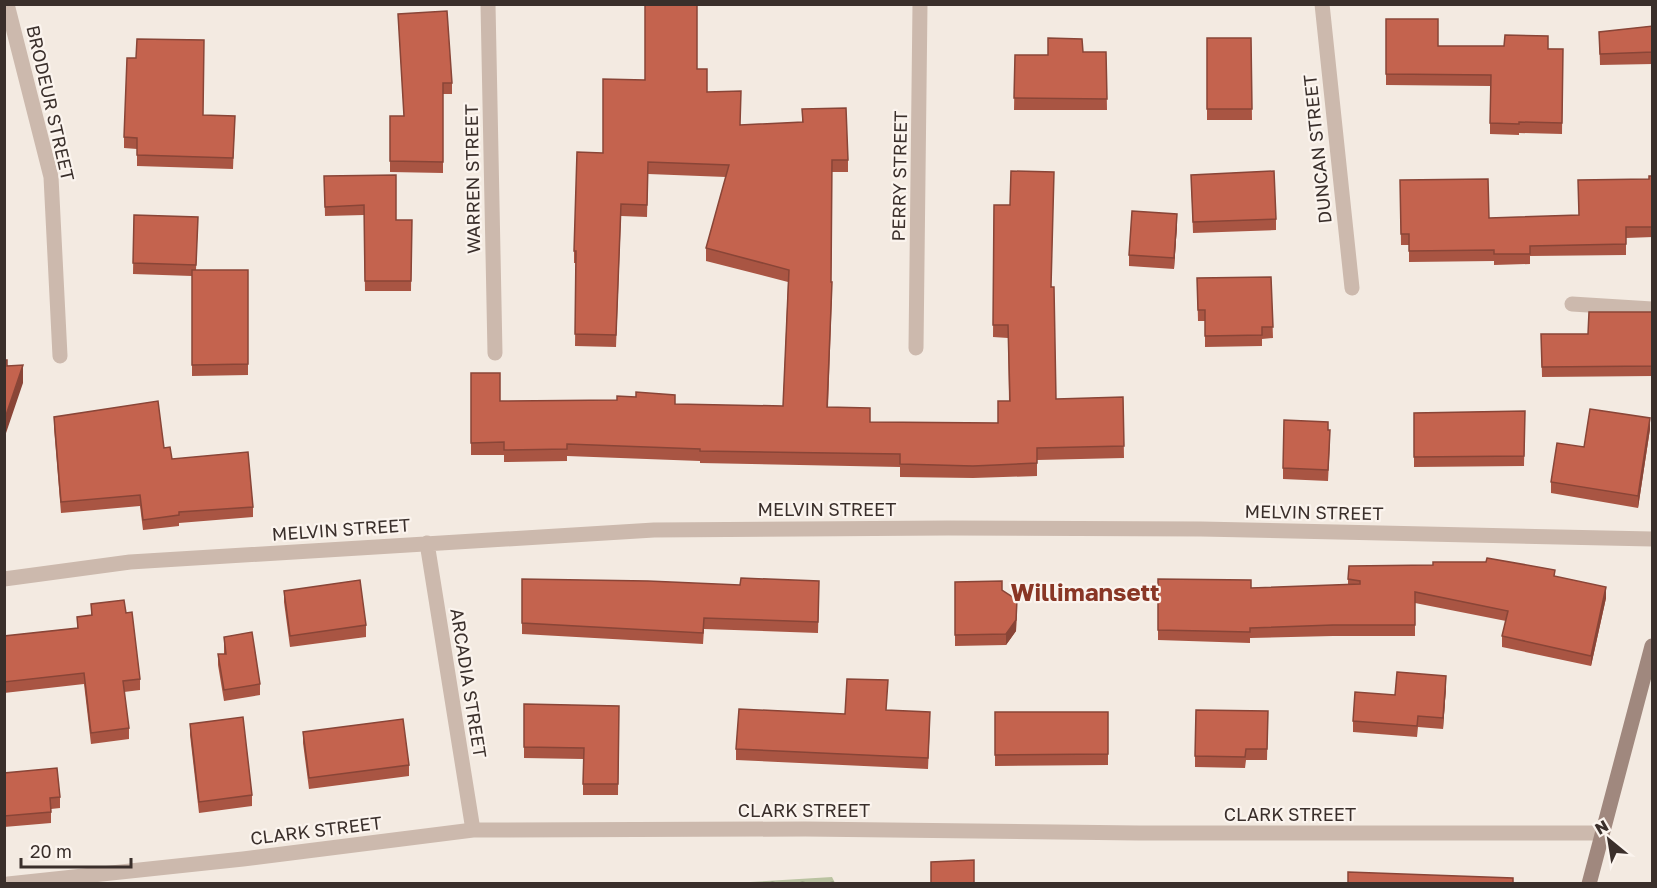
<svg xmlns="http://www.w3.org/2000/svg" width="1657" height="888" font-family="'Golos Text',sans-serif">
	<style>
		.forest { fill: url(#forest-crowns) }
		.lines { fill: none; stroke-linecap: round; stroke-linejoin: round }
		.service { stroke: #ccb9ad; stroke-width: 15 }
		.minor { stroke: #ccb9ad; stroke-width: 15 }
		.secondary { stroke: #a0887e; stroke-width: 15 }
		.wall { fill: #a95543 }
		.shaded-wall { fill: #894537 }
		.building { fill: #c4634e; stroke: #894537; stroke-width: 1.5 }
		.labels { text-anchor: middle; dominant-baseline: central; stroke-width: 4.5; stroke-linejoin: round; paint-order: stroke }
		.street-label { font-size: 18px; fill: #3a2f2b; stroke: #fbf4ee }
		.district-label { font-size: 24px; font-weight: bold; fill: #893625; stroke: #fbf4ee }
	</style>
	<defs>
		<pattern id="forest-crowns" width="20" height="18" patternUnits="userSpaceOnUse" patternTransform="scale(1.5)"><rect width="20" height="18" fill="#bac3a1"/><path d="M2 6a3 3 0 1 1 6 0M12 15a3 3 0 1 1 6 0" fill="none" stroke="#989f83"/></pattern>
	</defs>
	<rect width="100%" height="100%" fill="#f3eae1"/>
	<path class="forest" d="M832 877 835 883H750V882Z"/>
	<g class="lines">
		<path class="service" d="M1572 304 1652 309"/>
		<path class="minor" d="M7 4 51 177 60 356
			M488 4 495 353
			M1322 4 1352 288
			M916 348 920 4
			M427 543 473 830
			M4 579 130 562 654 530 948 528 1201 529 1652 539
			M8 884 243 859 473 830 805 829 1139 833H1602"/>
		<path class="secondary" d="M1589 884 1652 646"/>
	</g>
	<path class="wall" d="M398 14 452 83V94H443V173L390 172V116H404Z
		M1386 19 1438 46 1563 49 1562 134 1519 133V135L1490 134V86L1386 85Z
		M1653 26V64L1600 65 1599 32Z
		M1207 38H1251L1252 120H1207Z
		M1083 52H1106L1107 110H1014L1015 55H1048Z
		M697 69 707 92 740 125 802 123V109L848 160V172H832L831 282 832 294 828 407 870 422 998 423 1009 401 1008 338 993 337 994 205 1052 287 1056 399 1123 397 1124 458 1037 460V476L973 478 900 477V467L700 463V461L567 456V461L504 462V455H471V373L500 401 783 406 788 282 706 261V248L726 177 648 174 647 217 621 216 616 347 575 346 576 263H574V251L603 153 645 80Z
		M203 115 235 116 233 169 137 166V149L124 148V137Z
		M1191 175 1276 219V230L1193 233Z
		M324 176 396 220H412L411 291H365L364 215 325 216Z
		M1653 176V237L1626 238V255L1530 256V264L1494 265V261L1409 262V245H1401L1400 180 1489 218 1579 215 1649 179Z
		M134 215 198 217 196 270H248V375L192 376V276L133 274Z
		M1177 225 1174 269 1129 266V255Z
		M1271 277 1273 338 1262 339V346L1205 347V321H1198L1197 278Z
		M1653 312V376L1542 377 1541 334H1588Z
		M1525 411 1524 466 1414 467V413Z
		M54 417 164 448 172 459 253 507V517L179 523V526L143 530 140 506 61 513 54 428Z
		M1650 429 1638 508 1551 493V482L1584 447Z
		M1328 430 1330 442 1328 481 1283 479V468Z
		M1555 576 1606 598 1591 666 1502 647V636L1506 621 1415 603V636H1333L1250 638V643L1158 640V579L1251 588 1348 585V579Z
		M522 579 819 592 818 633 704 629 703 644 522 634Z
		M955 582 1002 590 1017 611 1016 631 1006 645 955 646Z
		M284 591 366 625V637L290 647 284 602Z
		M91 604 126 613 140 679V690L124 692 129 728V739L91 744 84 684 4 693V636L77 628V617L91 616Z
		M224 637 260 684V695L224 701 218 665V654H224Z
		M1446 687 1443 729 1418 727 1417 737 1353 732V721L1395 695Z
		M524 704 619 706 618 795H583V759L524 758Z
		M887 710 930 723 928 769 736 760V749L845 714Z
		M1268 711 1267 760H1246L1245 768 1195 767V756Z
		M995 712H1108V765L995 766Z
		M190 724 252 795V806L199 813 190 735Z
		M303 732 409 765V776L309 789 303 743Z
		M4 773 60 797V808L51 809V823L4 827Z"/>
	<path class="shaded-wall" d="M1177 214V225L1174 269V258Z
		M23 365V383L4 439V421Z
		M1650 418V429L1638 508V496Z
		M1606 587V598L1591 666V656Z
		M1017 600 1016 631 1006 645V634Z
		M1446 676V687L1443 729V718Z"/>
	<path class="building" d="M645 4H697V69H707V92L741 91 740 125 803 122 802 109 846 108 848 160H832L831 282H832L827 407 870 408V422L998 423V401H1010L1008 325H993L994 205H1010L1011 171 1054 172 1051 287H1054L1056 399 1123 397 1124 446 1037 448V463L973 466 900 464V454L700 451V449L567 444V449L504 450V442L471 443V373H500V401L617 400V396L636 397V392L675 395V404L783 406 789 270 706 248 729 165 648 162 647 205 621 204 616 335 575 334 576 251H574L577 152 603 153V79L645 80Z
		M447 11 452 83H443V162L390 161V116H404L398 14Z
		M1386 19H1438V46H1504L1505 35 1548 36V49H1563L1562 123 1519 122V124L1490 123 1491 75 1386 74Z
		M1653 26V52L1600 54 1599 32Z
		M1048 38 1082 39 1083 52H1106L1107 99 1014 98 1015 55H1048Z
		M1207 38H1251L1252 109H1207Z
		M137 39 204 40 203 115 235 116 233 158 137 155V138L124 137 127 58H136Z
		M1274 171 1276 219 1193 222 1191 175Z
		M396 175V220H412L411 281H365L364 205 325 207 324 176Z
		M1649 176H1653V227H1626V244L1530 246V254H1494V250L1409 251V234H1401L1400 180 1488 179 1489 218 1579 215 1578 180 1649 179Z
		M1132 211 1177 214 1174 258 1129 255Z
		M134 215 198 217 196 265 133 263Z
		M192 270H248V364L192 365Z
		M1271 277 1273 327H1262V335L1205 336V310H1198L1197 278Z
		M1589 312H1653V366L1542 367 1541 334H1588Z
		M4 360H7V366L23 365 4 421Z
		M158 401 164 448 170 447 172 459 248 452 253 507 179 512V515L143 520 140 495 61 502 54 417Z
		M1590 409 1650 418 1638 496 1551 482 1557 443 1584 447Z
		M1525 411 1524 456 1414 457V413Z
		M1284 420 1328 422V430H1330L1328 470 1283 468Z
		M1487 558 1555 570 1554 576 1606 587 1591 656 1502 636 1508 611 1415 592V625H1333L1250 628V632L1158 630V579L1251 580V588L1360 584V581L1348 579 1349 566 1433 565V562H1486Z
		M741 578 819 581 818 622 704 618 703 633 522 623V579L648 581 740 585Z
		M360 580 366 625 290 636 284 591Z
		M1002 581V590L1017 600 1016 620 1006 634 955 635V582Z
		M124 600 126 613 132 612 140 679 123 681 129 728 91 733 84 673 4 682V636L78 628 77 617 92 615 91 604Z
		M252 632 260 684 224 690 218 654H226L224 637Z
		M1397 672 1446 676 1443 718 1418 716 1417 726 1353 721 1355 692 1395 695Z
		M847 679 888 680 886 710 930 712 928 758 736 749 739 709 845 714Z
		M524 704 619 706 618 784H583L584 748 524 747Z
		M1196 710 1268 711 1267 749H1246L1245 757 1195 756Z
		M995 712H1108V754L995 755Z
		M243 717 252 795 199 802 190 724Z
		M403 719 409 765 309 778 303 732Z
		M57 768 60 797 50 798 51 812 4 816V773Z
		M974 860V884H931V862Z
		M1348 872 1513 878V884H1348Z"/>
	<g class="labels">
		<g class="street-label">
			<text transform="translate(51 103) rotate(77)">BRODEUR STREET</text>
			<text transform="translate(1317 149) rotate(-96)">DUNCAN STREET</text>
			<text transform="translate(899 176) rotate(-89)">PERRY STREET</text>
			<text transform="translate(472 179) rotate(-91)">WARREN STREET</text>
			<text x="827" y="509">MELVIN STREET</text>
			<text transform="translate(1314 512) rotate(1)">MELVIN STREET</text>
			<text transform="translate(341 529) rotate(-4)">MELVIN STREET</text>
			<text transform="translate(469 683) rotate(81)">ARCADIA STREET</text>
			<text x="804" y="810">CLARK STREET</text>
			<text x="1290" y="814">CLARK STREET</text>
			<text transform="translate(316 830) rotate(-7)">CLARK STREET</text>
		</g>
		<g class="district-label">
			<text x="1085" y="591">Willimansett</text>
		</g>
	</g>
	<rect width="1657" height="888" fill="none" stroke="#3a2f2b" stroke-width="12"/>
	<g transform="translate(1609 840) rotate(330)" stroke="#fbf4ee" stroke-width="4.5" paint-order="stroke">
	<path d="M0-4.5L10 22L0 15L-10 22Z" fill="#3a2f2b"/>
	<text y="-9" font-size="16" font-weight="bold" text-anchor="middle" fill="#3a2f2b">N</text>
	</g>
	<path d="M21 858v9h110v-9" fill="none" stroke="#3a2f2b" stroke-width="3"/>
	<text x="30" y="858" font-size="18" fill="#3a2f2b" stroke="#fbf4ee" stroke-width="4.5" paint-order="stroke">20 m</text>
</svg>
